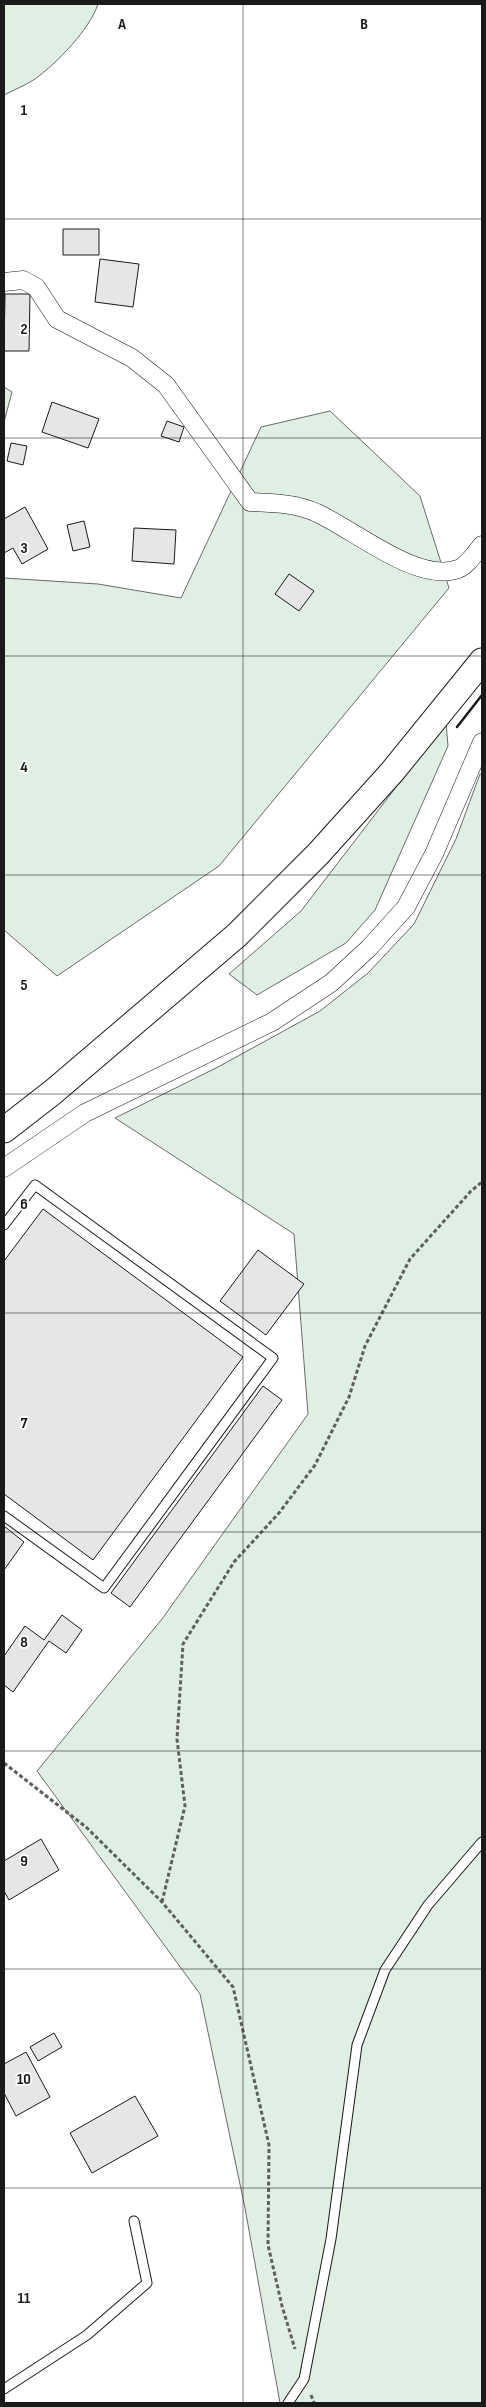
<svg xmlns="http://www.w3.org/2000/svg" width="486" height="2407" font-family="'Sofia Sans Condensed',sans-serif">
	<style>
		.green { fill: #e0efe3; stroke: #6a6a6a }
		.building { fill: #e6e6e6; stroke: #1a1a1a }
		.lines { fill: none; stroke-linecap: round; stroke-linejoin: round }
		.service-casing { stroke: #1a1a1a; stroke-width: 11 }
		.minor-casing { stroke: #1a1a1a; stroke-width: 19 }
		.secondary-casing { stroke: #1a1a1a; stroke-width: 27 }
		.path { stroke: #5f5f5f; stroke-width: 3; stroke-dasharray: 4 2.5; stroke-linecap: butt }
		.service { stroke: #fff; stroke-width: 9 }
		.minor { stroke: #fff; stroke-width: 18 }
		.secondary { stroke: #fff; stroke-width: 25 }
		.wall { stroke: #1a1a1a; stroke-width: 2.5 }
		.grid { fill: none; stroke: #1a1a1a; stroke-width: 1; stroke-opacity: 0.55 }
		.grid-label { font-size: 16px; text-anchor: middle; font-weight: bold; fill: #1a1a1a; stroke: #fff; stroke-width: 4; stroke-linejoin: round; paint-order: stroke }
	</style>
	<rect width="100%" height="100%" fill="#fff"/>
	<path class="green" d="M4 4H98C90 29 57 63 35 79 26 85 14 90 4 95Z
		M4 387 12 392 4 422Z
		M330 411 420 496 449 588 219 866 57 976 4 930V578L98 584 181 598 261 427Z
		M446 722 448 746 375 910 346 943 257 995 229 974 301 911Z
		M480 774 482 775V2403H280L245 2208 200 1994 37 1771 162 1619 308 1414 294 1234 115 1118 218 1067 320 1011 368 973 414 924 456 839Z"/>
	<path class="building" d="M63 229H99V255H63Z
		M100 259 139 264 133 307 95 302Z
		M5 294H30L29 351H4Z
		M52 402 99 419 88 448 42 432Z
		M167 421 184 427 179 442 161 436Z
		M11 443 27 446 23 465 7 461Z
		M25 507 48 549 22 564 13 548 4 553V519Z
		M84 521 90 547 73 551 67 525Z
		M134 528 176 530 174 564 132 561Z
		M289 574 314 591 299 611 275 594Z
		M43 1209 243 1357 93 1560 4 1494V1261Z
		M258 1250 304 1284 266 1335 220 1301Z
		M263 1386 282 1400 130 1607 111 1593Z
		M4 1526 24 1542 4 1570Z
		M62 1615 82 1630 66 1653 49 1641 13 1692 4 1685V1656L25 1626 44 1640Z
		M41 1839 59 1870 9 1900 4 1891V1861Z
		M54 2033 62 2047 38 2061 30 2047Z
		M26 2052 50 2097 16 2116 4 2093V2064Z
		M135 2096 158 2136 92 2173 70 2133Z"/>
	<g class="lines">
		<defs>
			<path id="service" d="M4 1225 35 1185 273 1358 104 1588 4 1516
				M4 2389 87 2335 147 2283 134 2221
				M288 2403 304 2379 331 2239 357 2045 385 1970 428 1905 482 1842"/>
			<path id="minor" d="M4 282 23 280 36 287 57 319 132 358 166 385 250 502C272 503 296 503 317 513 353 529 418 584 458 569 467 566 476 552 482 545
				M4 1168 85 1113 272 1022 331 983 369 948 406 907 434 854 482 742"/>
			<path id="secondary" d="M4 1130 53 1092 237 935 318 854 392 772 482 661"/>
		</defs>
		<use href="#service" class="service-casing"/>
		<use href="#minor" class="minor-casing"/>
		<use href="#secondary" class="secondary-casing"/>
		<path class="path" d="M4 1763 86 1827 162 1902 233 1987 269 2145 268 2245 282 2306 295 2349
			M162 1902 185 1806 177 1739 183 1644 234 1562 279 1513 315 1465 349 1397 365 1346 410 1259 471 1191 482 1182
			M311 2395 314 2403"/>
		<use href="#service" class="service"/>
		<use href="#minor" class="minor"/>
		<use href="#secondary" class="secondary"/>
		<path class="wall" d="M457 727 482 695"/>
	</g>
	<path class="grid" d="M243 4V2403M4 219H482M4 438H482M4 656H482M4 875H482M4 1094H482M4 1313H482M4 1532H482M4 1751H482M4 1969H482M4 2188H482"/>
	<g class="grid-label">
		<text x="122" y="29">A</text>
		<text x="364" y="29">B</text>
		<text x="24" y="115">1</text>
		<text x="24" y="334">2</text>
		<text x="24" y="553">3</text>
		<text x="24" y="772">4</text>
		<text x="24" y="990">5</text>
		<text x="24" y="1209">6</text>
		<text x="24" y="1428">7</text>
		<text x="24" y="1647">8</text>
		<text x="24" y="1866">9</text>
		<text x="24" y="2084">10</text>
		<text x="24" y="2303">11</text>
	</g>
	<rect width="486" height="2407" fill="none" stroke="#1a1a1a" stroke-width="10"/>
</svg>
